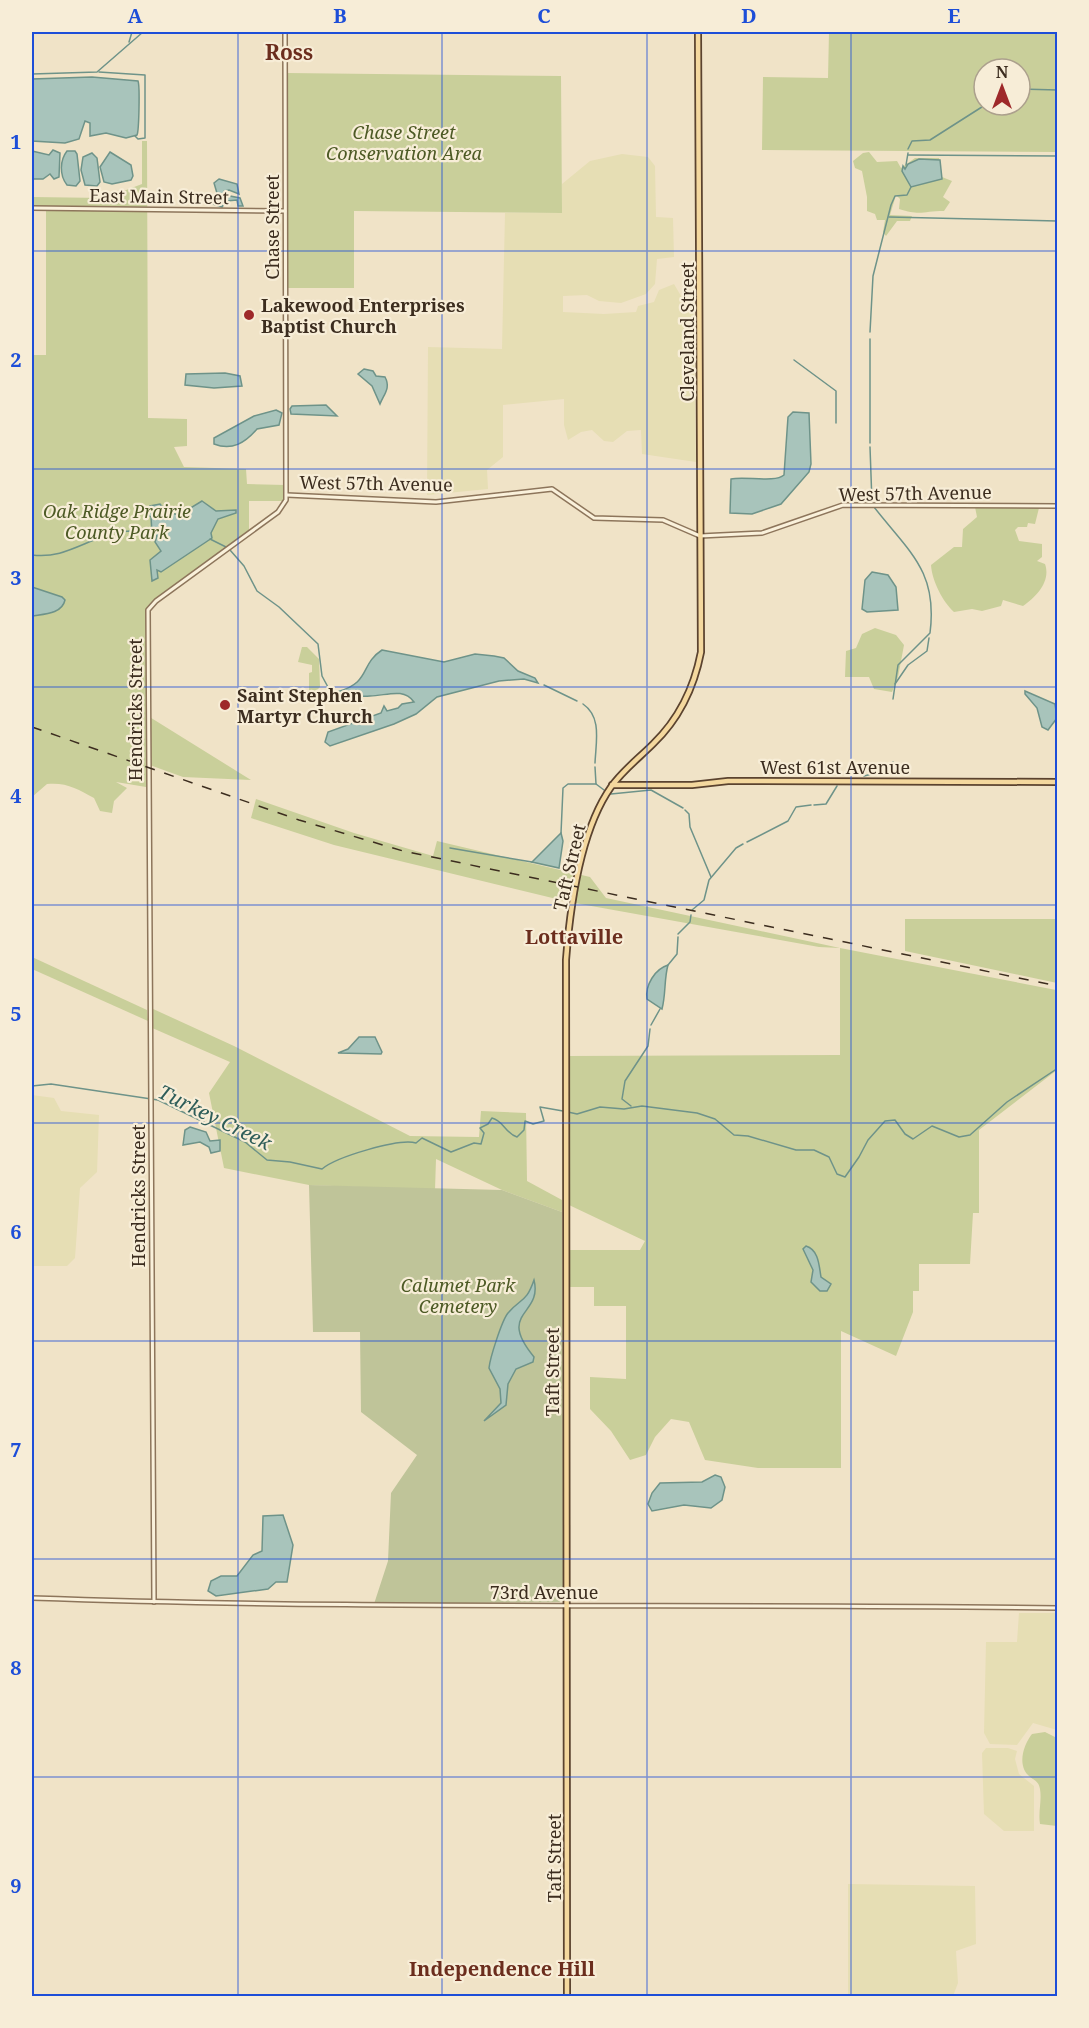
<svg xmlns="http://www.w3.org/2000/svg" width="1089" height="2028" viewBox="0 0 1089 2028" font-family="'Noto Serif',serif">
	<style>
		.farmland { fill: #e6deb4 }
		.green { fill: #c9cf9a; fill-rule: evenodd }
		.cemetery { fill: #bfc499 }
		.water { fill: #a8c4bb; stroke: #6e9389; stroke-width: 1.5 }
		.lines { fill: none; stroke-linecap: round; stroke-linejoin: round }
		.stream { stroke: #6e9389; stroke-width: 1.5 }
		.minor-casing { stroke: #8d755b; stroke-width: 6 }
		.major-casing { stroke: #5b432f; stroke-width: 8 }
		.minor { stroke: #faf1db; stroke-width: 3 }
		.major { stroke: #f4d89e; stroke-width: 4.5 }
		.rail { stroke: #3c2d1f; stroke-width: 1.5; stroke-dasharray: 10 10; stroke-linecap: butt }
		.grid { fill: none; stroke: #1d4ed8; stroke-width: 1.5; stroke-opacity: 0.55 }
		.poi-dot { fill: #9e292a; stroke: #f7edd7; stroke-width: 2 }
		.labels { text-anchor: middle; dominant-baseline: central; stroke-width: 4.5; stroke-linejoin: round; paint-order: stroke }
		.park-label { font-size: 18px; font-style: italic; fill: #4d5a25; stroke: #f7edd7 }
		.street-label { font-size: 18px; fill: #3c2d1f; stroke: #f7edd7 }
		.poi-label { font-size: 18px; font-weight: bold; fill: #3c2d1f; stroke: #f7edd7; text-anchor: start }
		.neighbourhood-label { font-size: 20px; font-weight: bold; fill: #6b2d1d; stroke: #f7edd7 }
		.water-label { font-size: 20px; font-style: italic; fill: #2e5d59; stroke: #f7edd7 }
		.quarter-label { font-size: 21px; font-weight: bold; fill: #6b2d1d; stroke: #f7edd7 }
		.neatline { fill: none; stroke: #1d4ed8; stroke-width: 2 }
		.grid-label { font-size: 20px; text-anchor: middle; font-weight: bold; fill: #1d4ed8 }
	</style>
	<rect width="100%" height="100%" fill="#f0e3c7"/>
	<g class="farmland">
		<path d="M622 154 648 157 655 166 656 217 673 218 674 257 657 259 655 284 646 294 621 303 599 301 587 295 563 296V312L604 314 636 312 638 306 654 302 659 290 674 284 681 296 693 300 696 462 642 454 641 430 627 431 613 442 604 441 592 430 581 432 568 440 564 425V399L503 405V457L487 470 488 489 427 495 428 347 502 349 505 213H561L562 184 590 161Z"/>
		<path d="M32 1095 54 1098 61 1111 99 1115 97 1172 80 1188 75 1258 67 1266H32Z"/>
		<path d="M1019 1613H1057V1730L1033 1723 1017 1745 990 1744 984 1733 986 1642H1017Z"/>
		<path d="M986 1748H1008L1017 1751 1015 1759 1019 1774 1034 1786V1831H1004L984 1814 982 1753Z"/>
		<path d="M848 1884 975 1886 976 1944 956 1951 958 1983 953 1996H848Z"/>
	</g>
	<g class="green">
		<path d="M829 32H1057V152L762 150 763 77 828 78ZM984 69H1020V105H984Z"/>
		<path d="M287 73 561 76 562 213 354 211V288H288Z"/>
		<path d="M142 141H147L148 418 187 419V446L174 447 184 467 246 469 247 484 285 485 284 501H249V530L147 607 148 716 251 780 183 777 147 764 146 787 116 782 127 788 114 801 112 813 100 811 94 798C78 789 66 782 47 784L32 797V355H46V206H32V180V197L105 198 142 184Z"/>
		<path d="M869 152 877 162 897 161 901 168 915 158H939L942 177 952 181 943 197 950 202 944 211C923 211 921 216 899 209L900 199 896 195 890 215 912 216 910 221H897L886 236 883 232 885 220H877L875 214 867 211V197L862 171 855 168 853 161 863 153Z"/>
		<path d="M975 507 1039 508 1035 524 1028 523 1027 527H1018L1015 530 1019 541 1042 544V557L1037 561 1045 564C1051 581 1037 596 1023 606L1003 600 1001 606 982 611 972 609 954 612C943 602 932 581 931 565L954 547H962L963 529 977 517Z"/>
		<path d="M875 628 896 635 904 645 898 677 892 692 874 689 869 677H845L846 651 856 648 862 634Z"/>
		<path d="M302 647H307L319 659 320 687 314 693H309V673L312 672V665L298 662Z"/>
		<path d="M256 799 354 833 433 856 437 841 590 877 606 898 840 948 1056 990 1057 985V1070L979 1130V1213H973L970 1264H919V1291H913V1312L896 1356 841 1331V1468H758L705 1460 689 1422 671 1419 655 1437 646 1455 630 1460 611 1431 590 1409V1377L626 1379V1306H594V1287H567V1250H640L645 1241 569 1205 568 1056 840 1055V948L819 947 569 902 334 845 251 818Z"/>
		<path d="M905 919H1057V983L905 951Z"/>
		<path d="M32 957 147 1010 148 1021 32 969Z"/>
		<path d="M151 1008 234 1046 410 1136 479 1137 481 1111 526 1113 527 1181 562 1200V1212L502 1190 436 1159 435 1190 309 1185 224 1168 209 1093 230 1062 150 1027Z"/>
		<path d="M1045 1732 1057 1738V1826L1040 1824C1038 1812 1042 1801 1040 1789 1039 1781 1033 1780 1028 1775 1017 1764 1024 1744 1032 1734Z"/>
	</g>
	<path class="cemetery" d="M309 1185 502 1190 562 1212 563 1599 559 1602 374 1604 388 1561 391 1493 417 1455 361 1412 360 1332H313Z"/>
	<g class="water">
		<path d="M92 77 138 81C140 86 139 131 137 135L126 138 106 133 90 136V123L85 121 79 139 65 143 32 141V79Z"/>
		<path d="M53 150 60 153 59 177 54 179 50 174 43 179H32V151L49 155Z"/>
		<path d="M67 151H75L77 154 80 181 76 186 67 185C59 175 60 160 67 151Z"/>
		<path d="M110 152 131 165 133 176 131 180 112 184 104 182 100 167Z"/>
		<path d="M92 153 97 158 100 182 97 186 85 185 81 170 83 157Z"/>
		<path d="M919 159 940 160 942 179 911 187 902 171 903 166 905 169 908 164Z"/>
		<path d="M219 179 237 184 239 194 229 190 224 191 225 195 240 198 243 206H238L237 200 226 201 222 207 213 204 219 200 214 183Z"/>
		<path d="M364 369 373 371 376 376 385 377C391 388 384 394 380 404L372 386 358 374Z"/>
		<path d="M225 373 240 376 242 386 214 388 185 385 186 374Z"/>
		<path d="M326 405 337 416 291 414 290 409 292 406Z"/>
		<path d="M276 410 282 413 279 425 257 429C245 443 232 451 214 444V438L254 416Z"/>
		<path d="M793 412 809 413 811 464 809 472 781 504 752 514 730 513 731 479C745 476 775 483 784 475L788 417Z"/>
		<path d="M202 501 216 511 236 510V513L218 519 211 533 212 538 161 572 157 570 158 578 152 581 150 560 161 551 155 542 157 536 152 533 151 517 148 515 150 506 160 504 167 512 179 515Z"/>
		<path d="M872 572 888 575 896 587 898 610 867 612 862 609 865 580Z"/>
		<path d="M32 587 62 597 65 600C62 614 44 614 32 616Z"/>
		<path d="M382 650 444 662 475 654 494 656 504 658 518 671 535 678 538 683 524 679 499 681 437 697 416 714 394 724 330 746 325 742 328 732 381 713 384 706 387 711 398 708 402 704 414 702C403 687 386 696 370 696 360 697 348 695 337 696V692C372 682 359 665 382 650Z"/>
		<path d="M1025 691 1055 704 1057 718 1048 730 1042 727 1037 708 1025 694Z"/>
		<path d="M561 833 563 841 559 868 532 862Z"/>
		<path d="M668 965C664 979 666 994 662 1009L647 999C645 985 655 969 668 965Z"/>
		<path d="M359 1037H375L382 1052 381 1054 338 1053 348 1049Z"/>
		<path d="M190 1127 206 1132 210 1141 220 1140V1151L211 1153 209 1147 200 1142 183 1145 185 1130Z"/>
		<path d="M806 1246C819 1250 819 1266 821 1277L831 1284 827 1291H820L811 1282 813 1270 803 1249Z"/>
		<path d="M534 1280C543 1316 496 1311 534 1357L533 1362 516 1369 508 1384 506 1405 484 1421 501 1403 500 1389 489 1368C490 1358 502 1320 508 1313 522 1297 526 1303 534 1280Z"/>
		<path d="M715 1475 721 1477 725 1487 722 1500 711 1508 684 1505 652 1511 648 1504 652 1493 660 1483 702 1482Z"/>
		<path d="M283 1515 293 1545 287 1582H276L268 1589 216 1596 208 1591 211 1581 221 1576H237L253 1555 262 1551 263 1516Z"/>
	</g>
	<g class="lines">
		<g class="stream">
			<path d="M129 42 132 32"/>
			<path d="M99 72 145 75V138L138 139 135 136"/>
			<path d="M32 74 97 72 143 32"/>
			<path d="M1020 89 1058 90"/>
			<path d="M908 149 912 141 930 140 985 105"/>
			<path d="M908 155 1058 156"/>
			<path d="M906 165 908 153"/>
			<path d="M889 217 1057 221"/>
			<path d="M870 332 873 276 891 205 895 196 907 195 911 187"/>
			<path d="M794 360 836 391V423"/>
			<path d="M870 443V339"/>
			<path d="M870 447 872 503"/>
			<path d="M874 507C909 552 938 571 930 633L898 665 893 699"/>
			<path d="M90 532 94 531 95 534 130 531 141 534 152 528"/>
			<path d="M210 539 226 547"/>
			<path d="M230 550 244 566 257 591 279 607 318 644 322 676 329 689 337 694"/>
			<path d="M32 555C56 558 72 549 94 540L95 535"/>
			<path d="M895 684 908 665 927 651 929 638"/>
			<path d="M544 685 577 701"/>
			<path d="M583 704C602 717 596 741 595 763"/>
			<path d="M595 767 596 784 604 790"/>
			<path d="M864 776 884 771 893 762"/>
			<path d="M611 794 651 790 683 808"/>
			<path d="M814 805 826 804 837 786"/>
			<path d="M685 810 689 814 690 827 711 877"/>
			<path d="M561 833 563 788 568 784H596"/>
			<path d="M747 842 788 821 796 807 811 805"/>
			<path d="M450 848 532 862"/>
			<path d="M692 910 704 900 709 880 736 848 743 844"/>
			<path d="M678 934 690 922 691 915"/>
			<path d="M668 965 677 954 678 937"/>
			<path d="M651 1025 660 1009"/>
			<path d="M32 1086 51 1084 158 1100 245 1142 267 1160 290 1162 322 1169C336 1157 399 1138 416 1143L422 1138 451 1152 474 1143 481 1144 484 1133 480 1128 488 1124 492 1118C504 1121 505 1133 517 1137L524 1130 525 1121 533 1124 544 1121 540 1107 563 1111"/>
			<path d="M631 1106 622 1099 625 1081 648 1046 650 1029"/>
			<path d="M568 1112 577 1114 600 1107 624 1109 642 1106 697 1113 715 1119 734 1135 748 1136 796 1150H814L829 1157 837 1174 845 1177 859 1157 868 1140 885 1121 895 1120 905 1134 913 1139 932 1126 959 1137 970 1135 1007 1102 1058 1068"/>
		</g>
		<g class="minor-casing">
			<g id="minor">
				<path d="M32 208 285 211"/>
				<path d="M287 495 436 502 552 489 594 518 663 520 700 536 762 533 843 505 1058 506"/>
				<path d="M32 1598C373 1610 715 1603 1058 1608"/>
				<path d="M154 1602 148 610 156 601 278 512 286 500 285 32"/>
			</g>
		</g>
		<g class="major-casing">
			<g id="major">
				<path d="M612 785H692L728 781 1058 782"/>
				<path d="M567 1996 566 960C570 907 580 831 611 787 622 771 639 758 653 744 679 719 694 688 701 652L698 32"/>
			</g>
		</g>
		<use href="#minor" class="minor"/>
		<use href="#major" class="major"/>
		<path class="rail" d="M32 727 299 820 403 851 1058 986"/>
	</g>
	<path class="grid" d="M238 32V1996M442 32V1996M647 32V1996M851 32V1996M32 251H1058M32 469H1058M32 687H1058M32 905H1058M32 1123H1058M32 1341H1058M32 1559H1058M32 1777H1058"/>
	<g class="poi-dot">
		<circle cx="249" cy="315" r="6"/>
		<circle cx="225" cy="705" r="6"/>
	</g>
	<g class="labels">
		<g class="park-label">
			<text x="404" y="132">Chase Street<tspan x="404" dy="21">Conservation Area</tspan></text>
			<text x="117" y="511">Oak Ridge Prairie<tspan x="117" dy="21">County Park</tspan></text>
			<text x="458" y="1285">Calumet Park<tspan x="458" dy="21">Cemetery</tspan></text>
		</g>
		<g class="street-label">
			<text transform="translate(159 196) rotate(1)">East Main Street</text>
			<text transform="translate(272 227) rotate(-90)">Chase Street</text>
			<text transform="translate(687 332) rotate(-90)">Cleveland Street</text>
			<text transform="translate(376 483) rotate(1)">West 57th Avenue</text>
			<text transform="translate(915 493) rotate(-1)">West 57th Avenue</text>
			<text transform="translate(135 710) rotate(-90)">Hendricks Street</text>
			<text x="835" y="767">West 61st Avenue</text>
			<text transform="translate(569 867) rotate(-77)">Taft Street</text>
			<text transform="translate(138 1196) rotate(-90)">Hendricks Street</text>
			<text transform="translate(552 1372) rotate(-90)">Taft Street</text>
			<text x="544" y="1592">73rd Avenue</text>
			<text transform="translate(554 1858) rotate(-90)">Taft Street</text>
		</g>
		<g class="poi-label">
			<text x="261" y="305">Lakewood Enterprises<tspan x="261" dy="21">Baptist Church</tspan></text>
			<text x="237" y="695">Saint Stephen<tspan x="237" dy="21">Martyr Church</tspan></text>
		</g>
		<g class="neighbourhood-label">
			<text x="574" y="936">Lottaville</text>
			<text x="502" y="1968">Independence Hill</text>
		</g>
		<g class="water-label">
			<text transform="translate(215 1117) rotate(26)">Turkey Creek</text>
		</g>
		<g class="quarter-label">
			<text x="289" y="52">Ross</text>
		</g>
	</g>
	<rect width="1089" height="2028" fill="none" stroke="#f7edd7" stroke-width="66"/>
	<g transform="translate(1002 87)"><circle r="28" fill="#f7edd7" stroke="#aca08d" stroke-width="1.5"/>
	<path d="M0-4.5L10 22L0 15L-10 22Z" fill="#9e292a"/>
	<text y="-9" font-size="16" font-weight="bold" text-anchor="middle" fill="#3c2d1f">N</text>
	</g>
	<rect x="33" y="33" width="1023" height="1962" class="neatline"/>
	<g class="grid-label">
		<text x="135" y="23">A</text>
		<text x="340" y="23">B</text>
		<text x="544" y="23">C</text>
		<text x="749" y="23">D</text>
		<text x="954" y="23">E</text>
		<text x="16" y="149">1</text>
		<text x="16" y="367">2</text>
		<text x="16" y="585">3</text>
		<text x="16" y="803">4</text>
		<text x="16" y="1021">5</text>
		<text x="16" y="1239">6</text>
		<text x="16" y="1457">7</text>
		<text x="16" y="1675">8</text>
		<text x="16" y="1893">9</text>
	</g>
</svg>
